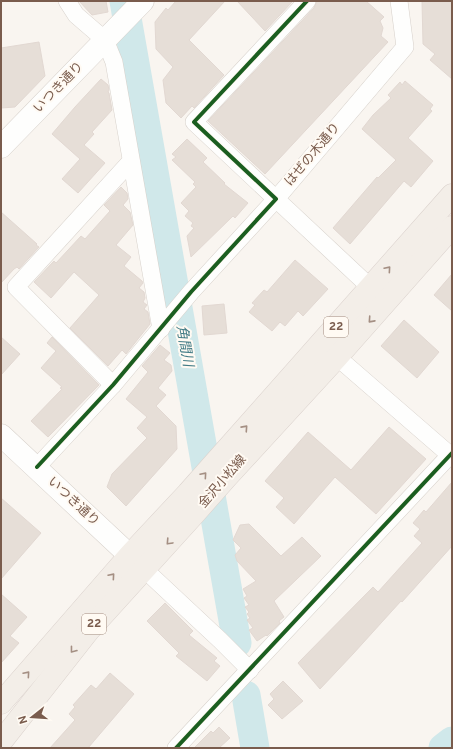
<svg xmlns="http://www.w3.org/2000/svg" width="453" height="749" viewBox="0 0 453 749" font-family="Overpass,'Noto Sans JP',sans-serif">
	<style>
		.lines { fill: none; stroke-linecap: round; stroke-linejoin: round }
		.river { stroke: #d0e8ea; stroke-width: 29 }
		.building { fill: #e6ded7; stroke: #e2d8d2 }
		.minor-casing { stroke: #d7d1cb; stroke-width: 18 }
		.tertiary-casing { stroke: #d7d1cb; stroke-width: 23 }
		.primary-casing { stroke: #dad1cc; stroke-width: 23 }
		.minor { stroke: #fefefd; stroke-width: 17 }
		.tertiary { stroke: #fefefd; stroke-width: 22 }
		.primary { stroke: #f3eee8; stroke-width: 22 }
		.cycleway-casing { stroke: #fffaf3; stroke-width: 6 }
		.cycleway { stroke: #1b5e20; stroke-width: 4 }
		.oneway { stroke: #a48f83 }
		.labels { text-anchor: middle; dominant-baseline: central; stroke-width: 4; stroke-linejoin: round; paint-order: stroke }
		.shield { fill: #fffaf3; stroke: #a28b7f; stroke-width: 1 }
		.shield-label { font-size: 12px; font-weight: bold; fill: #7a5c4d }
		.street-label { font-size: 13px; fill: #7a5c4d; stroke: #fffaf3 }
		.water-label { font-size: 14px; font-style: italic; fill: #437c86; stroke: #fffaf3 }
	</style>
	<rect width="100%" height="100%" fill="#f9f5f0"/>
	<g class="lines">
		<g class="river">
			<path d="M124 1 237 643"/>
			<path d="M246 695 255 748"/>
			<path d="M443 748 452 741"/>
		</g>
	</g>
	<g class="building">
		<path d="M79 1H106L108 12 92 15Z"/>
		<path d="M176 1H225L189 40 224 75 194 108 192 106 181 118 166 103 163 80 173 67 156 49 155 22 166 8 168 10Z"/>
		<path d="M237 1H293L265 31Z"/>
		<path d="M317 1H366L384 17 380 21 383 28 381 36 388 42 265 174 208 121 314 8Z"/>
		<path d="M422 1H452V79L430 60 435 54 423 44Z"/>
		<path d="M39 42 45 76 15 107 1 108V48Z"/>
		<path d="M101 79 108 85 109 90 108 92 109 93 112 110 92 132 94 134 84 145 105 163 78 193 62 179 80 159 52 134 75 107Z"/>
		<path d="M405 81 433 105 430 109 432 111 408 138 433 161 411 187 404 181 350 244 333 228 377 177 378 178 396 160 362 129 373 115 391 98 388 95 400 82 402 85Z"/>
		<path d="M187 139 207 158 203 162 225 183 224 184 248 203 235 218 233 216 191 257 187 236 194 228 191 226 193 223 185 216 189 211 181 203 196 187 193 184 195 182 172 160 176 157 172 154Z"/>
		<path d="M121 187 127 193 128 199 123 205 130 212 133 225 116 245 131 257 124 266 142 281 143 283 139 288 144 292 145 298 143 302 147 305 144 309 148 312 150 324 126 354 122 350 108 366 70 328 99 295 74 272 51 298 34 282 54 261 56 263 81 236 85 239 110 211 104 205Z"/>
		<path d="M1 212 37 244 36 245 39 247 19 269 17 267 14 269 1 283Z"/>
		<path d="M295 260 328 289 303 316 298 311 285 326 280 322 272 331 249 312 255 305 252 303 264 290 267 292Z"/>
		<path d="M452 274V311L434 295Z"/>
		<path d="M224 304 227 333 204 335 202 306Z"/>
		<path d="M404 320 439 352 417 378 381 346Z"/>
		<path d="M1 337 20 354 1 375Z"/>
		<path d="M52 337 99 385 48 437 31 421 62 389 60 388 62 387 41 368 56 351 47 343Z"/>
		<path d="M160 345 170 353 164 360 171 365 172 371 158 388 166 395 156 406 176 426 177 449 126 506 107 487 112 474 147 438 137 428 147 417 126 399 148 372 142 366Z"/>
		<path d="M389 427 426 459 376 514 335 477 294 524 276 507 284 498 265 481 308 432 351 470Z"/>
		<path d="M452 482V546L402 602 401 601 353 654 320 689 298 663 373 587 378 592 422 543 414 536 420 529 413 523 424 510 426 512Z"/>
		<path d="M1 498 41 533 1 579Z"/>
		<path d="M249 524 281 556 302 537 321 556 274 601 284 617 279 621 280 623 267 636 266 635 257 641 249 630 253 628 247 620 250 618 247 614 249 612 245 607 249 605 244 598 247 596 243 589 256 581 237 561 235 555 241 548 233 540 240 525Z"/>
		<path d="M1 594 27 617 10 636 19 643 1 663Z"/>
		<path d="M165 603 193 631 189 635 217 658 214 661 220 666 207 681 176 656 179 653 147 621Z"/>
		<path d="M110 673 134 694 88 748H50L75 720 69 714 75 707 73 705 91 685 96 689Z"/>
		<path d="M283 681 303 701 282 719 268 705 274 699 270 694Z"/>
		<path d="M219 727 230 738 219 748H194L211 731 213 733Z"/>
	</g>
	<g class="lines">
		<g class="minor-casing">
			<g id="minor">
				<path d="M67 1 76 15 105 40 114 62 161 329"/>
				<path d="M371 288 276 199 405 47 399 1"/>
				<path d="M337 357 450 455"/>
				<path d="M113 385 16 287 131 161"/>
				<path d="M37 467 113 385 191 292 276 199 194 122 307 1"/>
				<path d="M144 569 220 640 250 670"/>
				<path d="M176 748 452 453"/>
			</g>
		</g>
		<g class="tertiary-casing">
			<g id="tertiary">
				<path d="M1 147 143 1"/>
				<path d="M1 435 143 568"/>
			</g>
		</g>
		<g class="primary-casing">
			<g id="primary">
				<path d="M1 703 130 555 188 493 452 195"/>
				<path d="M1 742 89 630 195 513 226 478 337 357 452 227"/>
			</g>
		</g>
		<use href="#minor" class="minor"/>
		<use href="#tertiary" class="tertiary"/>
		<use href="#primary" class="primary"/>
		<g class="cycleway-casing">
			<g id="cycleway">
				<path d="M37 467 113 385 191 292 276 199 194 122 307 1"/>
				<path d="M176 748 452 453"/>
			</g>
		</g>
		<use href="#cycleway" class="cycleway"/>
	</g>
	<defs><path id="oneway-chevron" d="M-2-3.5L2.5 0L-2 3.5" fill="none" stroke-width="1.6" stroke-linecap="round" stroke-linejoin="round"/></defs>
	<g class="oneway">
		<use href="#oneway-chevron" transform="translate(388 269) rotate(-49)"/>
		<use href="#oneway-chevron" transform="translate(371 320) rotate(132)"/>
		<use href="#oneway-chevron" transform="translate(245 428) rotate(-48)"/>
		<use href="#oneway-chevron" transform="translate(204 475) rotate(-49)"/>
		<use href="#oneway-chevron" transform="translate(169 542) rotate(133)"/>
		<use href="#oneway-chevron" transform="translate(112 576) rotate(-49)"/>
		<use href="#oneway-chevron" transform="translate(73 650) rotate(128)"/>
		<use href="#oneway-chevron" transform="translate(27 674) rotate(-49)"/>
	</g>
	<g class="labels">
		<g class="shield">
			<rect x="324" y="317" width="24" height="20" rx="3"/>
			<rect x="82" y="614" width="24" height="20" rx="3"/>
		</g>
		<g class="shield-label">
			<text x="336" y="327">22</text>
			<text x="94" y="624">22</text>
		</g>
		<g class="street-label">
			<text transform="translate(59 88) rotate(-46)">いつき通り</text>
			<text transform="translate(313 155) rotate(-50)">はぜの木通り</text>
			<text transform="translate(223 482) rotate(-49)">金沢小松線</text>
			<text transform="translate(73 502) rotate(43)">いつき通り</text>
		</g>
		<g class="water-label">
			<text transform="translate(184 346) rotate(80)">角間川</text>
		</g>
	</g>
	<rect width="453" height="749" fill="none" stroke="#7a5c4d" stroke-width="4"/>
	<g transform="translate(32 717) rotate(253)" stroke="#fffaf3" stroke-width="3" paint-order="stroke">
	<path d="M0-3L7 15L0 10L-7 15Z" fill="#7a5c4d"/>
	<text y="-6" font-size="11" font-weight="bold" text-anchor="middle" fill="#7a5c4d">N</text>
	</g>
</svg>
